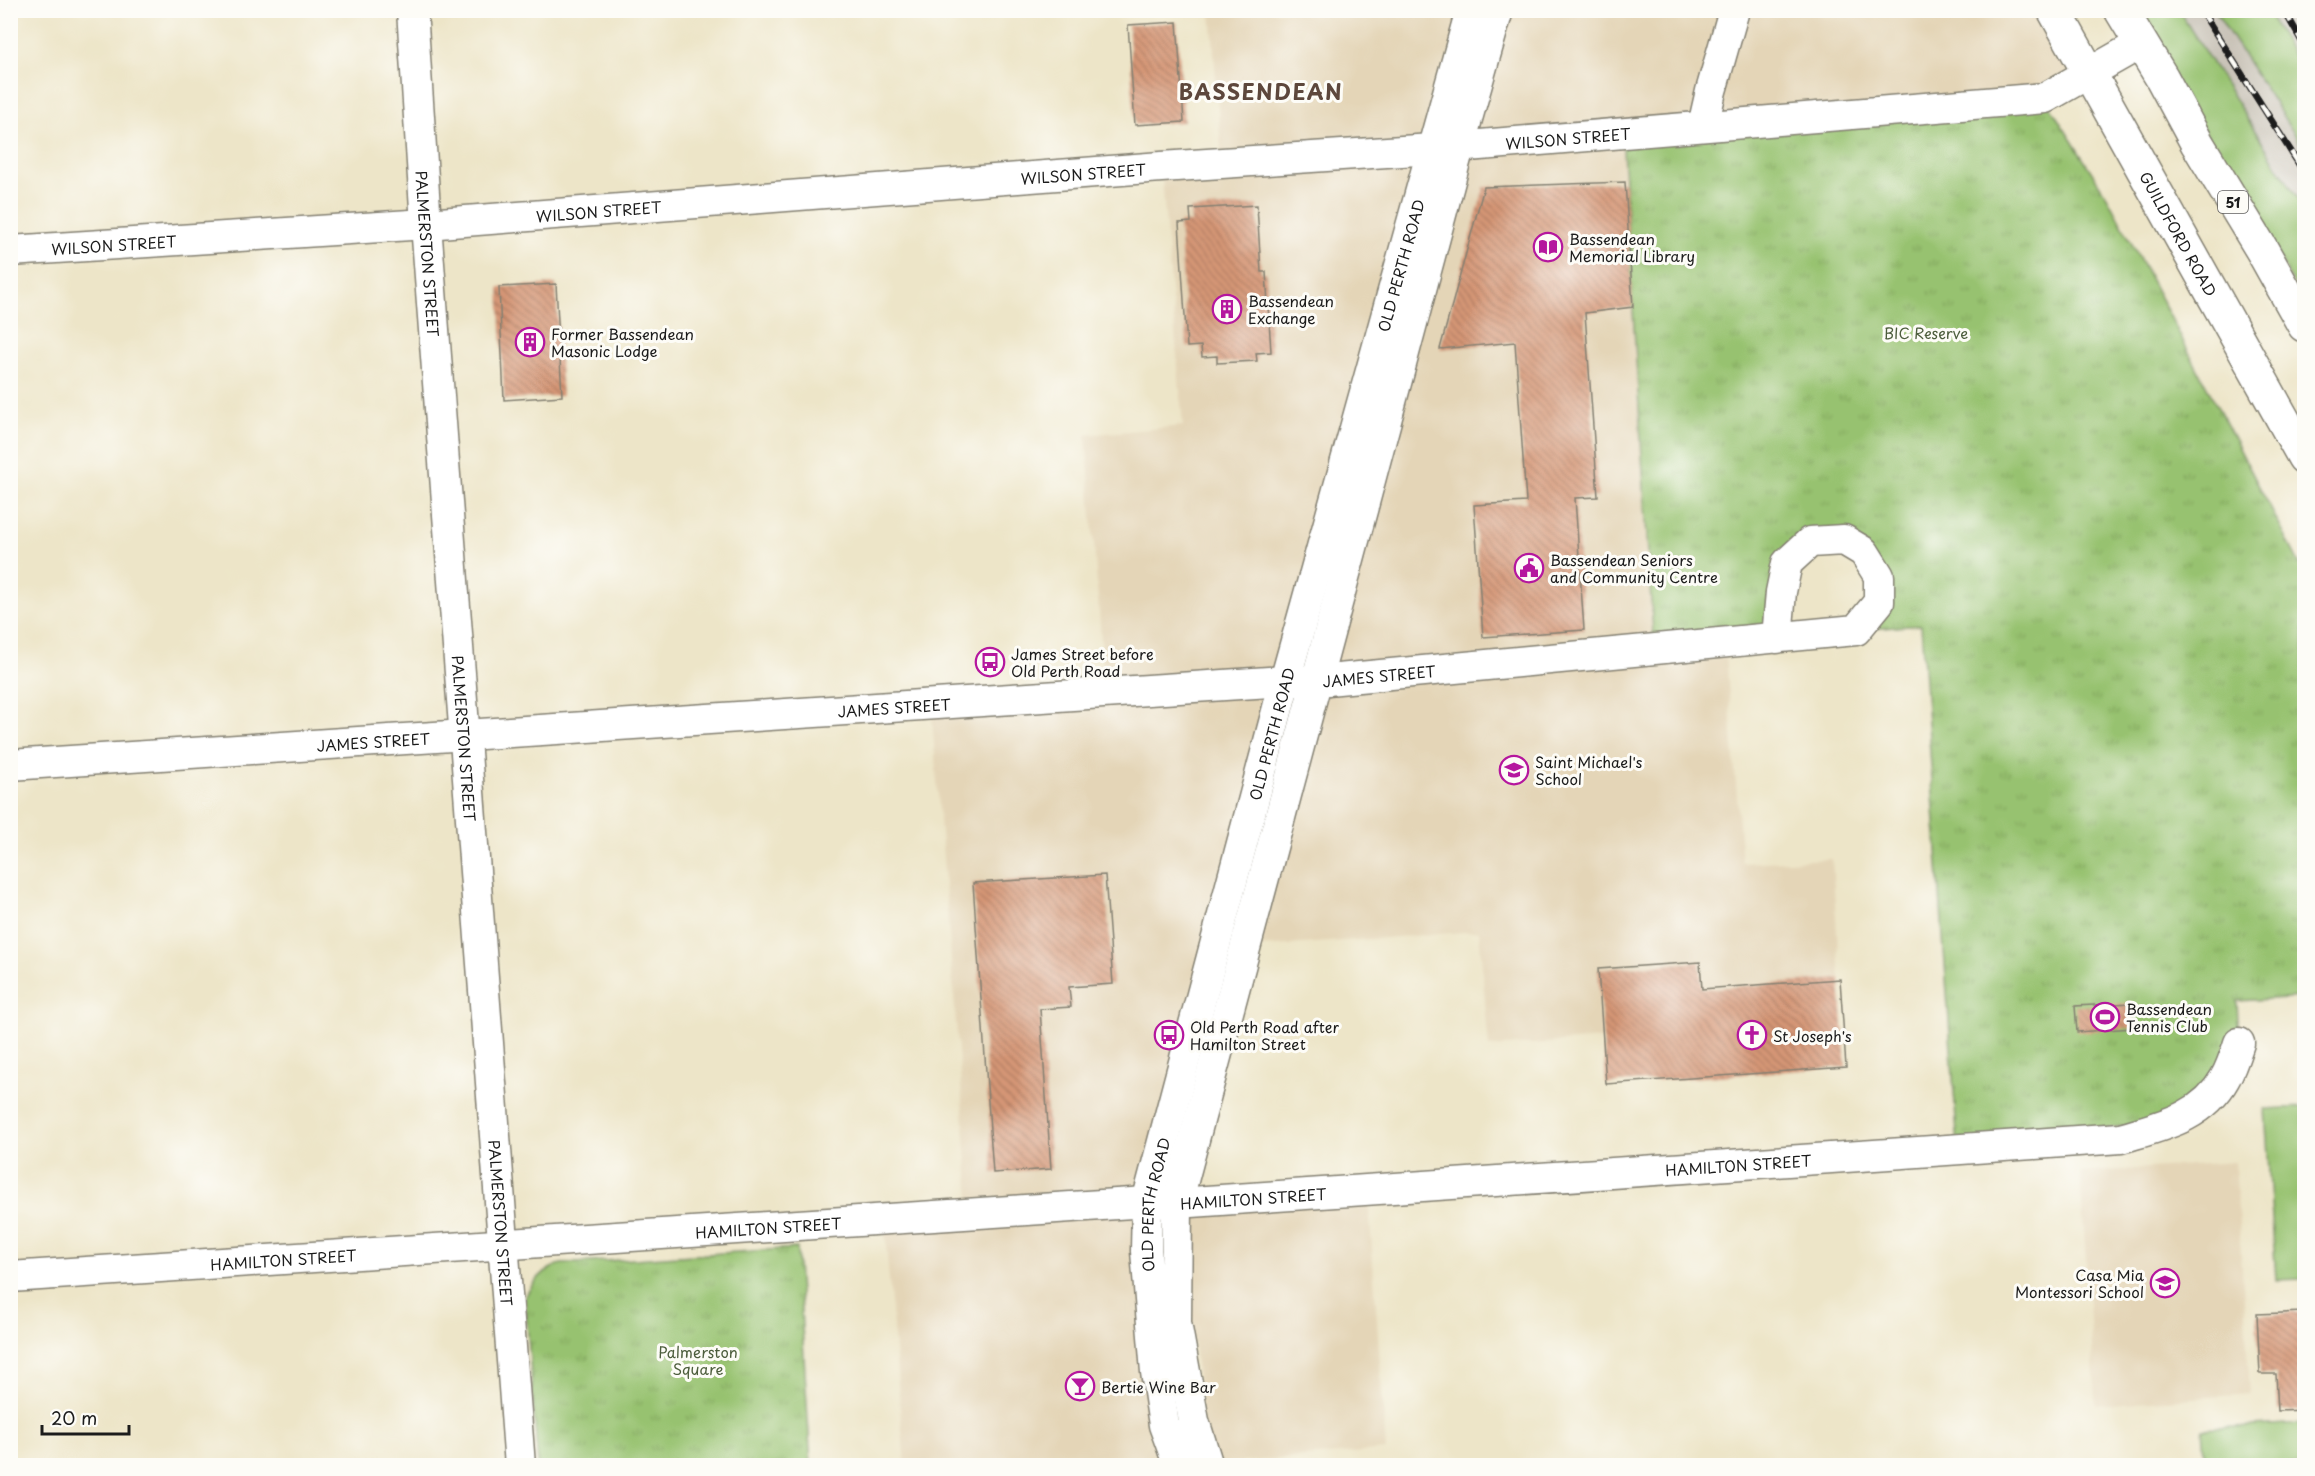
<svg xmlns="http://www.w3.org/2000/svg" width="2315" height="1476" viewBox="0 0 2315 1476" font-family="'Playpen Sans',sans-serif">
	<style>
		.built { fill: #e4d5b7 }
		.industrial { fill: #c9c3b8 }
		.grass { fill: #97c26f; stroke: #5a6f46; stroke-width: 1.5 }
		.park { fill: url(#park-tufts); stroke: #5a6f46; stroke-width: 1.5 }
		.building { fill: url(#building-back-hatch) }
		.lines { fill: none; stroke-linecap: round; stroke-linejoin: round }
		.minor-casing { stroke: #848072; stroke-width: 33 }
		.highway-casing { stroke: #848072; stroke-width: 36 }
		.minor { stroke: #fff; stroke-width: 30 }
		.highway { stroke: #fff; stroke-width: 33 }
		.rail-casing { stroke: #1c1c1c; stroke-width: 7 }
		.rail { stroke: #fdfcf7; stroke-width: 4.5; stroke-dasharray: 14; stroke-linecap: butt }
		.labels { text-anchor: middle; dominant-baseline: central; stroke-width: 6; stroke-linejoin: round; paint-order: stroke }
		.shield { fill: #fdfcf7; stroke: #605f5e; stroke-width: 1.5 }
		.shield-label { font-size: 14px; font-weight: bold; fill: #1c1c1c }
		.street-label { font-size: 15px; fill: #1c1c1c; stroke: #fdfcf7 }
		.poi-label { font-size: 15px; fill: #1c1c1c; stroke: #fdfcf7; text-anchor: start }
		.park-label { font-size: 15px; fill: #4d5e3d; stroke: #fdfcf7 }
		.district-label { font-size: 21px; font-weight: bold; letter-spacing: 1.5px; fill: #5d473c; stroke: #fdfcf7 }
	</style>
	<defs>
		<pattern id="park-tufts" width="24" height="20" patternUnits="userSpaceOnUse" patternTransform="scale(1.5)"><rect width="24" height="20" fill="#97c26f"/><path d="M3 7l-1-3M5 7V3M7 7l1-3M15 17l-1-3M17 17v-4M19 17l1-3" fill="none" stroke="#82a660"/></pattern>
		<pattern id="building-back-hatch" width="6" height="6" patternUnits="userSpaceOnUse" patternTransform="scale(1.5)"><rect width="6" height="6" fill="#d59676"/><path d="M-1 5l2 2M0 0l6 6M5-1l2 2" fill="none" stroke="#ac7a60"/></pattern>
	</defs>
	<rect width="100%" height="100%" fill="#fdfcf7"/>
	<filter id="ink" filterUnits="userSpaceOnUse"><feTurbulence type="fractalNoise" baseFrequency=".0167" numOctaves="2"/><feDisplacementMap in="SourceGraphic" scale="12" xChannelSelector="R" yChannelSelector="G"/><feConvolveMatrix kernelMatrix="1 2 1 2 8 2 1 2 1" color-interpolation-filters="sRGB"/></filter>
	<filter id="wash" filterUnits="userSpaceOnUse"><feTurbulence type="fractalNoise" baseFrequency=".008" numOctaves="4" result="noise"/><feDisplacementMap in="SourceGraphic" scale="24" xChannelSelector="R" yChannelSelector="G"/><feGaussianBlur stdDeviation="1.35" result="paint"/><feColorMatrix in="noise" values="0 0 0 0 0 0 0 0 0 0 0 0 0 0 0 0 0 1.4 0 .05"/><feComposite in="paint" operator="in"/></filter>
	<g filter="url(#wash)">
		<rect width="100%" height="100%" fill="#ede5c8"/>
		<g class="built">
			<path d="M1211 11H1471L1147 1202 1179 1465H905L884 1220 971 1213 931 705 1105 693 1086 435 1183 426 1161 167 1222 163Z"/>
			<path d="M1498 11H2054L2090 73 2045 98 1725 642 1742 863 1832 859 1840 979 1702 989 1598 969 1603 1039 1489 1047 1479 931 1245 948Z"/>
			<path d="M2235 1162 2250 1394 2096 1405 2080 1173Z"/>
			<path d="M1368 1191 1386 1450 1208 1465 1177 1203Z"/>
		</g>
		<g class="industrial">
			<path d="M2179 11H2215L2304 149V208Z"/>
			<path d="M2267 11H2299L2304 20V74Z"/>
		</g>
		<g class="grass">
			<path d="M2134 11H2179L2304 208V302Z"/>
			<path d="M2215 11H2267L2304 74V149Z"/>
			<path d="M2304 1107V1279L2276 1280 2265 1109Z"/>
			<path d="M2304 1423V1465H2205L2202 1429Z"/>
		</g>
		<g class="park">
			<path d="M2045 98 2108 198 2304 572V997L2237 1001 2239 1043 2184 1118 1958 1148 1921 625 1856 630 1879 601 1864 552 1811 542 1777 638 1654 650 1622 133Z"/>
			<path d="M797 1248 811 1465H538L525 1297C534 1281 544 1269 561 1264Z"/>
		</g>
		<g id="blocks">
			<g class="building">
				<path d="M1177 22 1184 122 1135 125 1128 25Z"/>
				<path d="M1625 182 1633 307 1585 313 1598 497 1575 498 1584 630 1483 637 1474 505 1526 502 1515 342 1440 349 1484 187Z"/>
				<path d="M1257 205 1261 272H1266L1271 352 1256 353 1257 361 1217 363V356L1202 357 1201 346 1187 347 1179 223 1191 222 1190 209Z"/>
				<path d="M556 284 562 396 504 400 499 287Z"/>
				<path d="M1105 875 1113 984 1069 987 1071 1007 1040 1009 1051 1169 993 1173 973 883Z"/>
				<path d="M1700 962 1702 989 1840 979 1846 1067 1606 1084 1598 969Z"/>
				<path d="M2132 1003 2133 1028 2077 1032 2075 1006Z"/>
				<path d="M2304 1312V1410L2278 1411 2276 1374H2260L2257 1314Z"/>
			</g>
		</g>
	</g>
	<g filter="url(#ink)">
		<use href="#blocks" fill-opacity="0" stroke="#848072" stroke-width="1.5"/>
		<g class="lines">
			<g class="minor-casing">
				<g id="minor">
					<path id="s1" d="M412 10 426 224 520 1466"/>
					<path d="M1703 126 1711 91 1734 10"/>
					<path id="s2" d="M10 251 426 224 1161 167 1432 149 2045 98 2140 44"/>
					<path id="s3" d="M10 765 1285 681H1317L1856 630 1879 602V576L1864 552 1844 540 1810 542 1787 563 1781 592 1777 638"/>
					<path id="s4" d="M10 1277 1147 1202 1177 1203 2121 1138C2161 1126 2203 1118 2225 1078 2231 1068 2235 1055 2239 1043"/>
					<path id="s5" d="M1179 1466 1164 1425 1156 1372 1146 1251 1147 1202 1285 681 1471 10"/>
					<path d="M1208 1466 1194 1421 1176 1323 1177 1203 1459 147 1498 10"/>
				</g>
			</g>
			<g class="highway-casing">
				<g id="highway">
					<path id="s6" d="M2054 10 2304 457"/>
					<path d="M2121 10 2162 78 2197 143 2262 250 2304 325"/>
				</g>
			</g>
			<use href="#minor" class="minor"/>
			<use href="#highway" class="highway"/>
			<g class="rail-casing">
				<g id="rail">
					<path d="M2201 10 2304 172"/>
					<path d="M2284 10 2304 45"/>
				</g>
			</g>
			<use href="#rail" class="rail"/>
		</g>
	</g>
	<defs>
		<g id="library-ring" transform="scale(1.5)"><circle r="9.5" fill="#fdfcf7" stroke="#b5179e" stroke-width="1.5"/><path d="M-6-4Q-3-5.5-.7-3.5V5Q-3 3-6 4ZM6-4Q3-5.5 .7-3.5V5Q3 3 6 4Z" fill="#b5179e"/></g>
		<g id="building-ring" transform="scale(1.5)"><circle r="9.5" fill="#fdfcf7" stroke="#b5179e" stroke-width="1.5"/><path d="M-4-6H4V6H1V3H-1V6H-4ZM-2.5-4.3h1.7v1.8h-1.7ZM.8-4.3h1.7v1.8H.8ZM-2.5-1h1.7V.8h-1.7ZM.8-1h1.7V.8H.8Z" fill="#b5179e"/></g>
		<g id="civic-ring" transform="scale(1.5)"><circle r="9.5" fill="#fdfcf7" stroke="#b5179e" stroke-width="1.5"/><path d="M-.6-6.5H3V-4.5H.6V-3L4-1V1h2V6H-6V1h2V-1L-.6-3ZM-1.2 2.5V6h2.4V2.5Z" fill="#b5179e"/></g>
		<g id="bus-ring" transform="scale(1.5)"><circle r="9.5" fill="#fdfcf7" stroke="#b5179e" stroke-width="1.5"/><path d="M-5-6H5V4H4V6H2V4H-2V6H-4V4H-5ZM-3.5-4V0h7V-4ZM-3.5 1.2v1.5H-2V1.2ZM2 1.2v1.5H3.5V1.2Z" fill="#b5179e"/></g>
		<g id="school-ring" transform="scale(1.5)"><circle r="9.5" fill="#fdfcf7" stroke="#b5179e" stroke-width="1.5"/><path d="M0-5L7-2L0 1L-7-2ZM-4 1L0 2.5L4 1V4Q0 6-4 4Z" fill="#b5179e"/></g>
		<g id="stadium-ring" transform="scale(1.5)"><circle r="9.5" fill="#fdfcf7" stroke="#b5179e" stroke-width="1.5"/><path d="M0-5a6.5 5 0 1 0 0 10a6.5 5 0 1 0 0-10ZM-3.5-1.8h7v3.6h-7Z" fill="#b5179e"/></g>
		<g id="church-ring" transform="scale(1.5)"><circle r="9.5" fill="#fdfcf7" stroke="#b5179e" stroke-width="1.5"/><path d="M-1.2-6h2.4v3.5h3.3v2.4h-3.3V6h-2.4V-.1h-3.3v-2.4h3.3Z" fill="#b5179e"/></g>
		<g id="bar-ring" transform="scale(1.5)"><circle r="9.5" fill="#fdfcf7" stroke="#b5179e" stroke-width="1.5"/><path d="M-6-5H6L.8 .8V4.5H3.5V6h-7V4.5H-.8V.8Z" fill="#b5179e"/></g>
	</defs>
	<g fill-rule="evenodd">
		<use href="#library-ring" x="1548" y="247"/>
		<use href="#building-ring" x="1227" y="309"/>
		<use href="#building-ring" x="530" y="342"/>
		<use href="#civic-ring" x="1529" y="568"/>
		<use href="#bus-ring" x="990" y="662"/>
		<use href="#school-ring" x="1514" y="770"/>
		<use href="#stadium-ring" x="2105" y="1017"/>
		<use href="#bus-ring" x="1169" y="1035"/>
		<use href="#church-ring" x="1752" y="1035"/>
		<use href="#school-ring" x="2165" y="1283"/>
		<use href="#bar-ring" x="1080" y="1386"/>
	</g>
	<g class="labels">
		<rect class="shield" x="2218" y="191" width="30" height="22" rx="4.5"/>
		<g class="shield-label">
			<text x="2233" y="202">51</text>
		</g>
		<g class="street-label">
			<text stroke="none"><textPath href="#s2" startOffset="1562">WILSON STREET</textPath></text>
			<text stroke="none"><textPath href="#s2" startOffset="1076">WILSON STREET</textPath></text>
			<text stroke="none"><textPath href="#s2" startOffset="590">WILSON STREET</textPath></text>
			<text stroke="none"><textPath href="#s6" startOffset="256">GUILDFORD ROAD</textPath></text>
			<text stroke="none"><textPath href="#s2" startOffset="104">WILSON STREET</textPath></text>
			<text stroke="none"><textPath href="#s1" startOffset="244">PALMERSTON STREET</textPath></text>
			<text stroke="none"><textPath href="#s5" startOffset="1238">OLD PERTH ROAD</textPath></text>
			<text stroke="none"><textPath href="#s3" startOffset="1372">JAMES STREET</textPath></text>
			<text stroke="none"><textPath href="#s3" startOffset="886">JAMES STREET</textPath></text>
			<text stroke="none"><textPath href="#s5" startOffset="752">OLD PERTH ROAD</textPath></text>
			<text stroke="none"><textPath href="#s1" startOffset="730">PALMERSTON STREET</textPath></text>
			<text stroke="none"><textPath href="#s3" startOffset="364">JAMES STREET</textPath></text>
			<text stroke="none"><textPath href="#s4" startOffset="1732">HAMILTON STREET</textPath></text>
			<text stroke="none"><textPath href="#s4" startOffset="1246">HAMILTON STREET</textPath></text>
			<text stroke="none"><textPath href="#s5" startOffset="266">OLD PERTH ROAD</textPath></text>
			<text stroke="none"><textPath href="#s1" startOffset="1216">PALMERSTON STREET</textPath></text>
			<text stroke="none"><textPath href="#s4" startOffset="760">HAMILTON STREET</textPath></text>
			<text stroke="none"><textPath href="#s4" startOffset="274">HAMILTON STREET</textPath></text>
		</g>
		<g class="poi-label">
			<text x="1569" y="238">Bassendean<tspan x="1569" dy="17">Memorial Library</tspan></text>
			<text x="1248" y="300">Bassendean<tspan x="1248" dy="17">Exchange</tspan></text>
			<text x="551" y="333">Former Bassendean<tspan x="551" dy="17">Masonic Lodge</tspan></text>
			<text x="1550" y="559">Bassendean Seniors<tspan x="1550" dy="17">and Community Centre</tspan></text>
			<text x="1011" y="653">James Street before<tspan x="1011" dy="17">Old Perth Road</tspan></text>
			<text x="1535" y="761">Saint Michael's<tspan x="1535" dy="17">School</tspan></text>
			<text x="2126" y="1008">Bassendean<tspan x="2126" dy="17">Tennis Club</tspan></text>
			<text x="1190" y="1026">Old Perth Road after<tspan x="1190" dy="17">Hamilton Street</tspan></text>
			<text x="1773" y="1035">St Joseph's</text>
			<text x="2144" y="1274" text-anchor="end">Casa Mia<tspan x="2144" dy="17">Montessori School</tspan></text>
			<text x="1101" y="1386">Bertie Wine Bar</text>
		</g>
		<g class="park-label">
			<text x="1926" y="332">BIC Reserve</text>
			<text x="698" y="1351">Palmerston<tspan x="698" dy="17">Square</tspan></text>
		</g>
		<g class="district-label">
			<text x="1261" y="91">BASSENDEAN</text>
		</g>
	</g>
	<rect width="2315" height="1476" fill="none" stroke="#fdfcf7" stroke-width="36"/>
	<path d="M42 1425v9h87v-9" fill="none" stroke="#1c1c1c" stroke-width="3"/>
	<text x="51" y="1425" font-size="18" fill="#1c1c1c" stroke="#fdfcf7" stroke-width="4.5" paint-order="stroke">20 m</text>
</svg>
